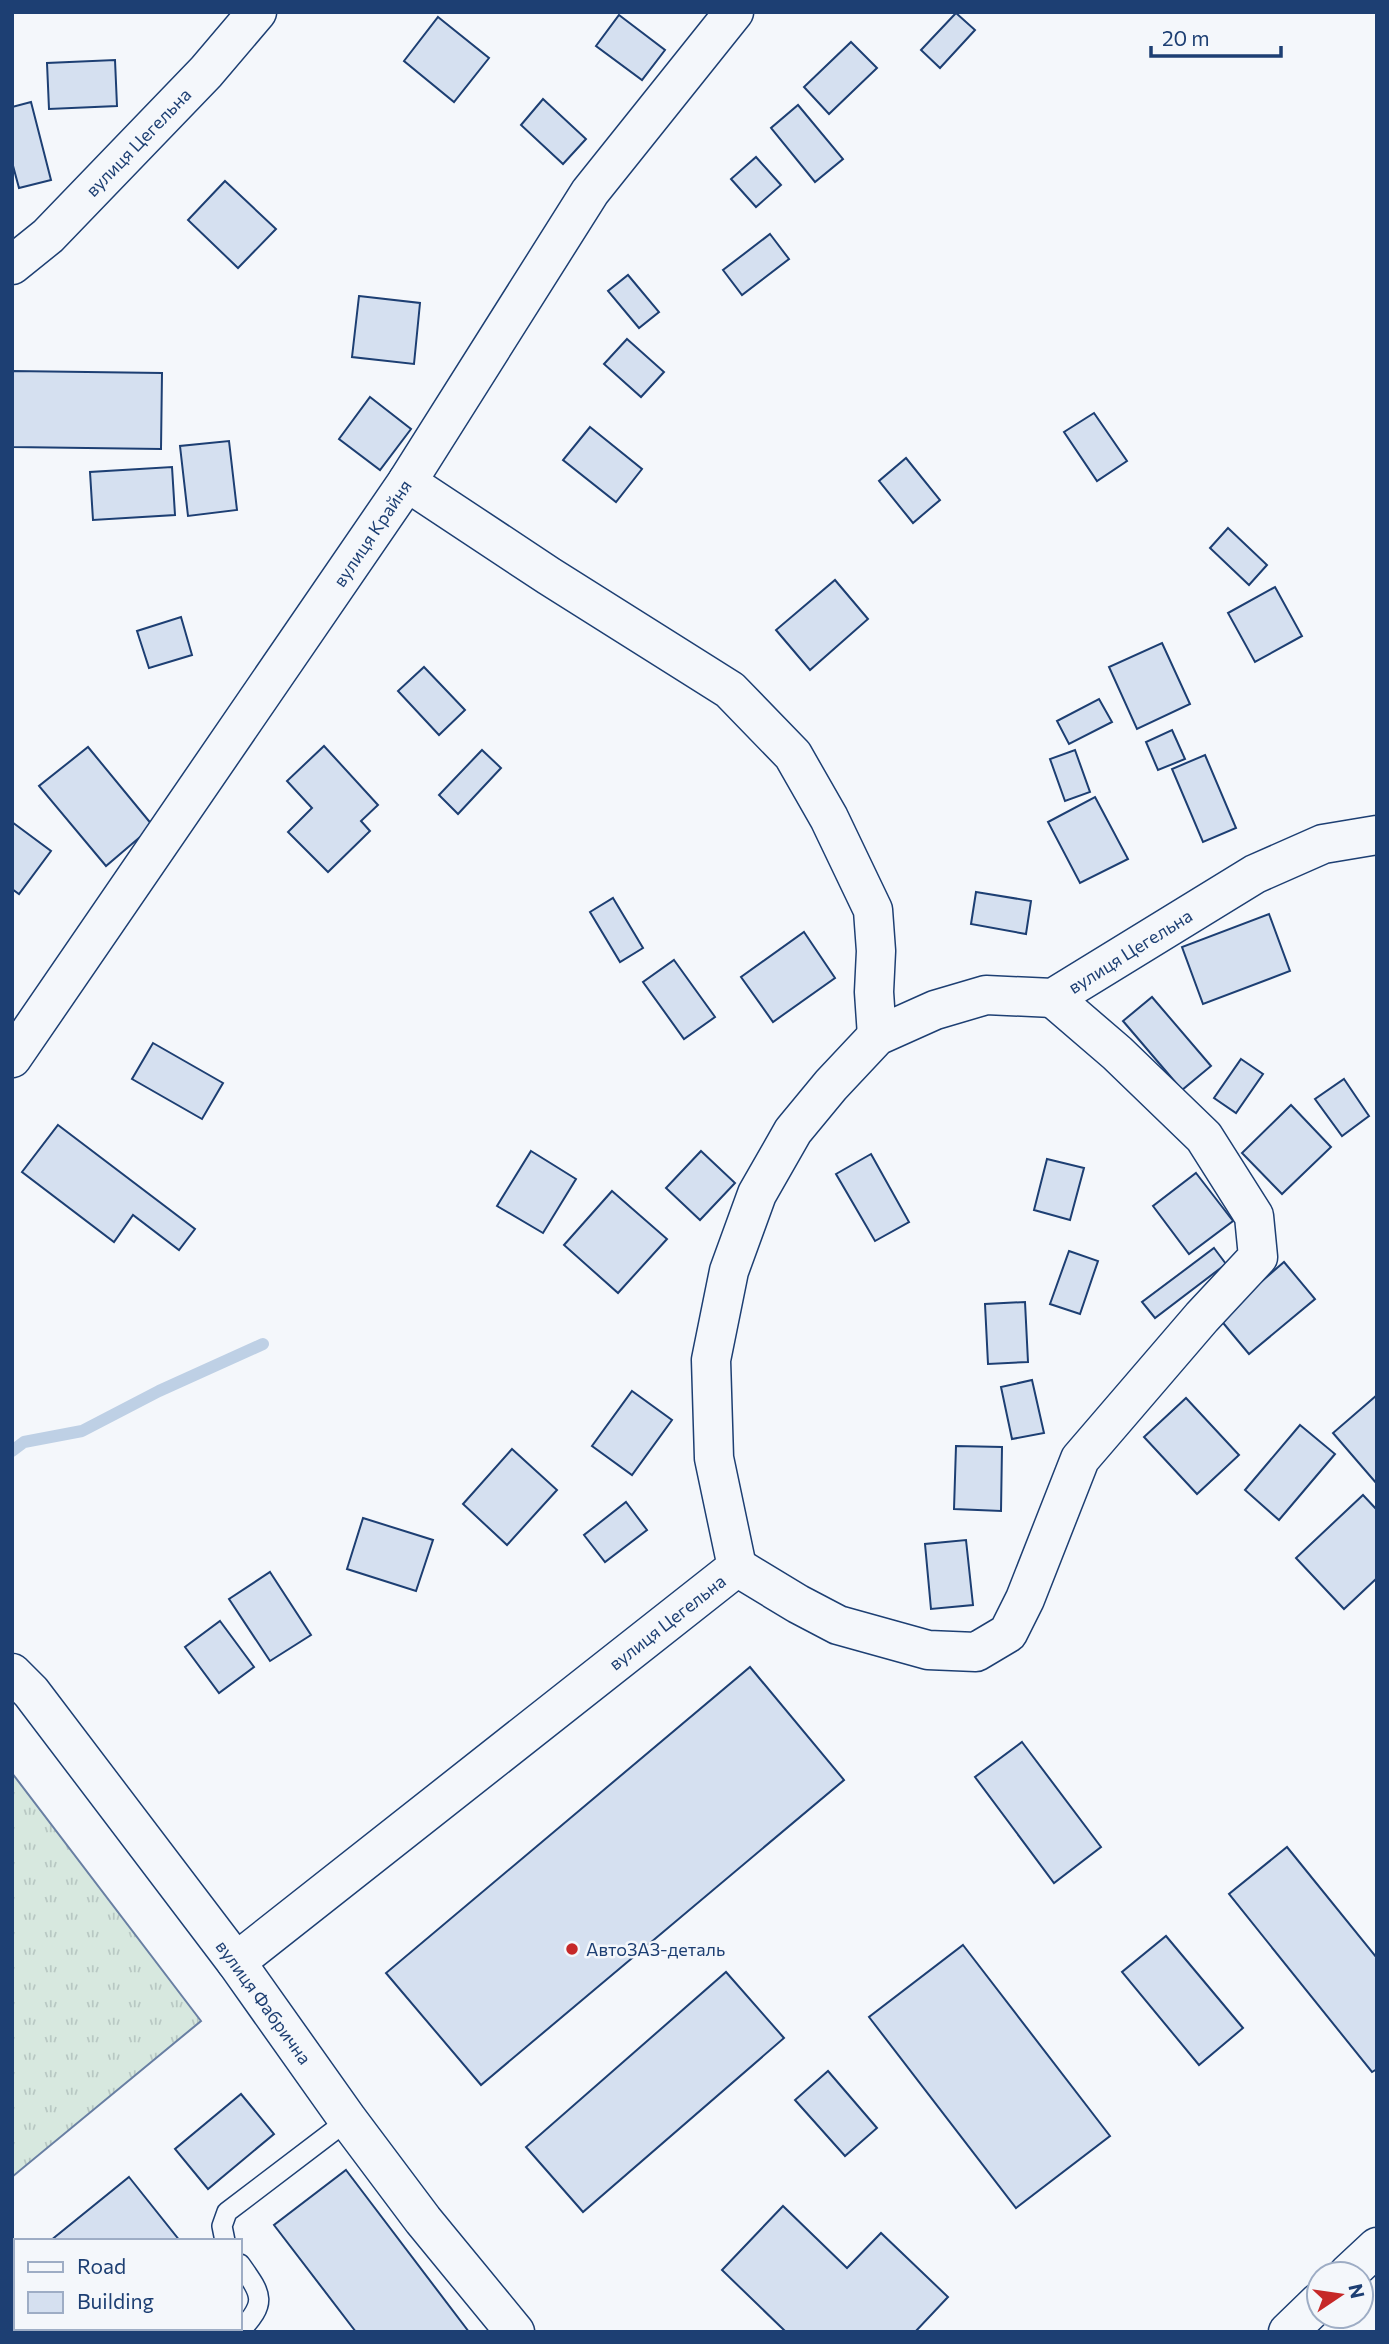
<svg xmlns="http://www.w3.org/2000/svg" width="1389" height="2344" viewBox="0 0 1389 2344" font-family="Commissioner,sans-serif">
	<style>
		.grass { fill: url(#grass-tufts); stroke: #687fa3; stroke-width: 2 }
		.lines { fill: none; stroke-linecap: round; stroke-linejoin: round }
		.stream { stroke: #bed0e5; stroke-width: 12 }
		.building { fill: #d5e0f0; stroke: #1d3f73; stroke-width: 2 }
		.service-casing { stroke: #1d3f73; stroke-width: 22 }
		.minor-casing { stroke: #1d3f73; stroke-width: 41 }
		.service { stroke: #f4f7fb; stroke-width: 19 }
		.minor { stroke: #f4f7fb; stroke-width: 38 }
		.poi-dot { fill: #c62828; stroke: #f4f7fb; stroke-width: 2.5 }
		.labels { text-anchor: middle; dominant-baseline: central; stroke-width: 5; stroke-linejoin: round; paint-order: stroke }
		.street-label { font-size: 18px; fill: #1d3f73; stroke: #f4f7fb }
		.poi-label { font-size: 18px; fill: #1d3f73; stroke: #f4f7fb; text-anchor: start }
	</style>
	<defs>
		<pattern id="grass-tufts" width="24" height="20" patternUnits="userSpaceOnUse" patternTransform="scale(1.75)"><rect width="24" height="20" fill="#d7e8df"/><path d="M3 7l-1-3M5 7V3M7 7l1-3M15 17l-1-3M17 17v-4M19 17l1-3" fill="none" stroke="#b8c8c3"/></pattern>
	</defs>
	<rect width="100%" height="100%" fill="#f4f7fb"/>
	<path class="grass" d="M12 1773 201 2021 12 2177Z"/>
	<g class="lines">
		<path class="stream" d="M12 1451 24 1442 82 1431 159 1391 263 1344"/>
	</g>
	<g class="building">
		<path d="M956 13 975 30 940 68 921 50Z"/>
		<path d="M619 15 665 50 642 80 596 46Z"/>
		<path d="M438 17 489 58 454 102 404 61Z"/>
		<path d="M851 42 877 68 829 114 804 87Z"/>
		<path d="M115 60 117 106 49 109 47 63Z"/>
		<path d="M543 99 586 139 563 164 521 125Z"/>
		<path d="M31 102 51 180 19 188 12 162V107Z"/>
		<path d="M798 105 843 159 815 182 771 128Z"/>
		<path d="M756 157 781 185 756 207 731 179Z"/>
		<path d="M225 181 276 229 238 268 188 220Z"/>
		<path d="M770 234 789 259 742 295 723 270Z"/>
		<path d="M628 275 659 312 639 328 608 291Z"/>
		<path d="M359 296 420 303 414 364 352 357Z"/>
		<path d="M627 339 664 372 641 397 604 364Z"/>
		<path d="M12 371 162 373 161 449 12 447Z"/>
		<path d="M370 397 411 429 380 470 339 439Z"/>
		<path d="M1094 413 1127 461 1097 481 1064 432Z"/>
		<path d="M590 427 642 469 616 502 563 460Z"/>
		<path d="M229 441 237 510 188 516 180 446Z"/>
		<path d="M906 458 940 500 913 523 879 481Z"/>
		<path d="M172 467 175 515 93 520 90 472Z"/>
		<path d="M1228 528 1267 565 1249 585 1210 548Z"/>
		<path d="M835 580 868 619 810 670 776 630Z"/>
		<path d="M1275 587 1302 636 1255 662 1228 613Z"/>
		<path d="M181 617 192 655 149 668 137 631Z"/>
		<path d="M1162 643 1190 704 1137 729 1109 667Z"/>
		<path d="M424 667 465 710 439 735 398 691Z"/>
		<path d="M1099 699 1112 722 1069 744 1057 721Z"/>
		<path d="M1172 730 1185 759 1158 770 1146 742Z"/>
		<path d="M324 746 378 805 361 821 370 831 328 872 288 832 312 808 287 781Z"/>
		<path d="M88 747 153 826 106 866 39 786Z"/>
		<path d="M482 750 501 768 458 814 439 795Z"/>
		<path d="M1075 750 1090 792 1065 801 1050 759Z"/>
		<path d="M1205 755 1236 828 1203 842 1172 769Z"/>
		<path d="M1095 797 1128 859 1080 883 1048 822Z"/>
		<path d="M12 822 51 851 19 894 12 889Z"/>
		<path d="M976 892 1031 901 1026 934 971 924Z"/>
		<path d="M613 898 643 948 620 962 590 912Z"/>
		<path d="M1269 914 1290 971 1203 1004 1182 947Z"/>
		<path d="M804 932 835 978 773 1022 741 977Z"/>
		<path d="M674 960 715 1017 684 1039 643 982Z"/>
		<path d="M1152 997 1211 1066 1182 1090 1123 1021Z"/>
		<path d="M153 1043 223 1083 202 1119 132 1079Z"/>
		<path d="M1241 1059 1263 1074 1236 1113 1214 1098Z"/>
		<path d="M1344 1079 1369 1116 1342 1136 1315 1099Z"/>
		<path d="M1291 1105 1331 1147 1282 1194 1242 1153Z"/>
		<path d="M58 1125 195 1229 179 1250 133 1215 114 1242 22 1172Z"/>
		<path d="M531 1151 576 1179 543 1233 497 1206Z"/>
		<path d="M701 1151 735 1183 700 1220 666 1188Z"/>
		<path d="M871 1154 909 1222 875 1241 836 1174Z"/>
		<path d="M1047 1159 1084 1168 1070 1220 1034 1210Z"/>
		<path d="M1196 1173 1233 1221 1189 1254 1153 1206Z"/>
		<path d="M612 1191 667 1239 618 1293 564 1245Z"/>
		<path d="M1214 1248 1226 1264 1155 1318 1142 1302Z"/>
		<path d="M1069 1251 1098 1261 1080 1314 1050 1304Z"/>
		<path d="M1284 1262 1315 1299 1249 1354 1219 1318Z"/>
		<path d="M1025 1302 1028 1362 988 1364 985 1304Z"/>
		<path d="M1032 1380 1044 1433 1012 1439 1001 1387Z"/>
		<path d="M632 1391 672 1420 632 1475 592 1446Z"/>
		<path d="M1377 1395V1484L1333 1433Z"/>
		<path d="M1186 1398 1239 1455 1197 1494 1144 1437Z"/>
		<path d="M1300 1425 1335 1454 1279 1520 1245 1490Z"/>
		<path d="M956 1446 1002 1447 1001 1511 954 1509Z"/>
		<path d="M512 1449 557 1490 507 1545 463 1504Z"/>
		<path d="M1363 1495 1377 1510V1578L1344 1609 1296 1558Z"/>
		<path d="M626 1502 647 1530 605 1562 584 1535Z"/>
		<path d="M363 1518 433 1540 416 1591 347 1569Z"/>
		<path d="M966 1540 973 1605 931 1609 925 1544Z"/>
		<path d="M270 1572 311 1635 270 1661 229 1599Z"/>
		<path d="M220 1621 254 1667 219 1693 185 1647Z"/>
		<path d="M750 1667 844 1780 481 2085 386 1973Z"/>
		<path d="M1022 1742 1101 1847 1054 1883 975 1777Z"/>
		<path d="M1287 1847 1377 1958V2069L1372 2072 1229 1894Z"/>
		<path d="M1166 1936 1243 2028 1199 2065 1122 1972Z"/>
		<path d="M963 1945 1110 2136 1016 2208 869 2017Z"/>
		<path d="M726 1972 784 2038 583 2212 526 2147Z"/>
		<path d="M828 2071 877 2128 845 2156 795 2100Z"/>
		<path d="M241 2094 274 2134 208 2189 175 2149Z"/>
		<path d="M346 2170 469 2332H356L274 2225Z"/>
		<path d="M129 2177 180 2241H50Z"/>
		<path d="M783 2206 847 2268 881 2233 948 2297 915 2332H786L722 2270Z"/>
		<path d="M16 2269V2328H182L177 2332H12V2272Z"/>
	</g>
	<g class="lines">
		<g class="service-casing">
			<g id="service">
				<path d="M225 2241 222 2226 227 2212 348 2120"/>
				<path d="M239 2332C268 2302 262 2295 240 2264"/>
			</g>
		</g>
		<g class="minor-casing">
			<g id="minor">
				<path d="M12 265 48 236 206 72 257 12"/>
				<path d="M407 482 549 576 730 690 793 755 829 818 873 910 876 951 874 992 877 1036"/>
				<path d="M12 1058 407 482 590 192 734 12"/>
				<path d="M737 1567 798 1604 838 1625 928 1650 976 1652 1008 1633 1025 1599 1080 1459 1202 1317 1258 1257 1254 1216 1204 1137 1117 1053 1053 998"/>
				<path d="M12 1673 31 1692 236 1962 348 2120 423 2220 515 2332"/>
				<path d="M236 1962 737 1567 714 1458 711 1360 729 1271 757 1194 793 1131 831 1085 877 1036 935 1010 986 995 1053 998 1255 874 1323 844 1377 835"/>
				<path d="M1348 2274 1377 2247"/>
				<path d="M1288 2332 1319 2302"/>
			</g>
		</g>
		<use href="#service" class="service"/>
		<use href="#minor" class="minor"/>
	</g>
	<circle class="poi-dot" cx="572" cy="1949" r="7"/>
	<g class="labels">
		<g class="street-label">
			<text transform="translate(138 142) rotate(-46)">вулиця Цегельна</text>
			<text transform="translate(372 533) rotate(-56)">вулиця Крайня</text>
			<text transform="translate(1130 951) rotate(-32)">вулиця Цегельна</text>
			<text transform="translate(667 1622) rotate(-38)">вулиця Цегельна</text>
			<text transform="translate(264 2002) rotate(54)">вулиця Фабрична</text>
		</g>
		<g class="poi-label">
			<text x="586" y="1949">АвтоЗАЗ-деталь</text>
		</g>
	</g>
	<rect width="1389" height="2344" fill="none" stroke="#1d3f73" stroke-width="28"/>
	<rect x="14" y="2239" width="228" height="91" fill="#f4f7fb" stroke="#9eadc5" stroke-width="2"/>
	<rect x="28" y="2262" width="35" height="10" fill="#f4f7fb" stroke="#9eadc5" stroke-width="2"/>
	<text x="77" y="2274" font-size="21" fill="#1d3f73">Road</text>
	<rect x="28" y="2292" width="35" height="21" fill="#d5e0f0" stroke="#9eadc5" stroke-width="2"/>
	<text x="77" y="2309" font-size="21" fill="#1d3f73">Building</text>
	<g transform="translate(1340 2295) rotate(77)"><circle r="33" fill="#f4f7fb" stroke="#9eadc5" stroke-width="2"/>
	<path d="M0-5L12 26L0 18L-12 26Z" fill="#c62828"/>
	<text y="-10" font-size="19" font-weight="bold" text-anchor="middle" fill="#1d3f73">N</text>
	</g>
	<path d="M1151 46v10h130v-10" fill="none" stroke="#1d3f73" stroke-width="3.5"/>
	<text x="1162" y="46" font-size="21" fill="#1d3f73" stroke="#f4f7fb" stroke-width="5" paint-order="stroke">20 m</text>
</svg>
